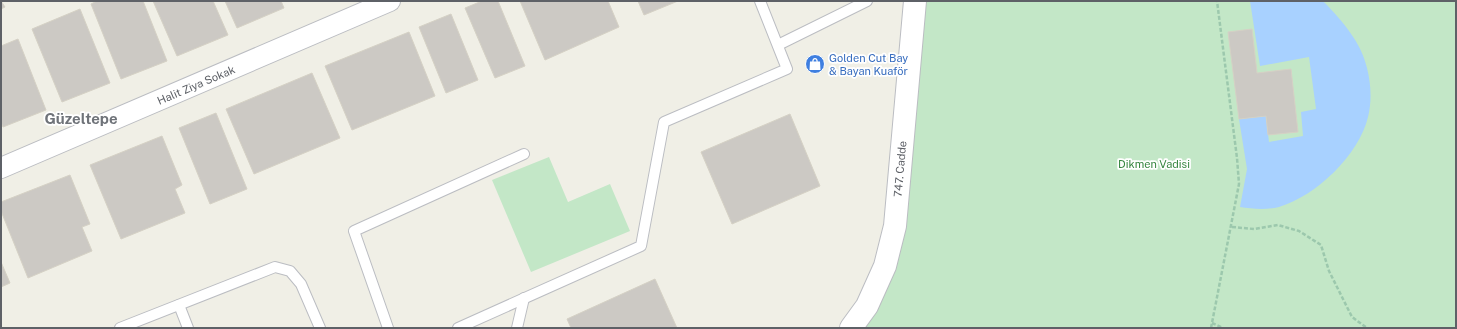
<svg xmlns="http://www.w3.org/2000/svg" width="1457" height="329" viewBox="0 0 1457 329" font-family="'Public Sans',sans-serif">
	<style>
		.green { fill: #c3e7c7 }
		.water { fill: #a8d1ff }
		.building { fill: #ccc9c4; stroke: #d5d1c5 }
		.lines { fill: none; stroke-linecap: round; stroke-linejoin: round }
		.service-casing { stroke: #bbbdc2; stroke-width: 12 }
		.minor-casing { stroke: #bbbdc2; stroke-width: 22 }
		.tertiary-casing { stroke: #bbbdc2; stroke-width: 24 }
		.path { stroke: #9cc8ad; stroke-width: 2.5; stroke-dasharray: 4 2; stroke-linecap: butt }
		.service { stroke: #fff; stroke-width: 10 }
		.minor { stroke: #fff; stroke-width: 20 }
		.tertiary { stroke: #fff; stroke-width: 22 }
		.labels { text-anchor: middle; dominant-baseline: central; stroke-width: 3.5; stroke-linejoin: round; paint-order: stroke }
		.shop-label { font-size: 11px; fill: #366cbe; stroke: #fff; text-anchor: start }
		.street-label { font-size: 11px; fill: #5e6167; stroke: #fff }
		.park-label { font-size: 11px; fill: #368640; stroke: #fff }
		.district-label { font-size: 15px; font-weight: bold; fill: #6f7379; stroke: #fff }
	</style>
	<rect width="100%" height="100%" fill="#f0efe6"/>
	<g class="green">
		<path d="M915 1H1456V328H851L885 266Z"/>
		<path d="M549 157 568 202 610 184 630 231 531 272 492 180Z"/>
	</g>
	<path class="water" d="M1250 1H1322L1325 3C1343 22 1361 42 1367 68 1371 84 1372 101 1368 117 1359 155 1316 196 1279 207 1267 210 1252 209 1240 207L1247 169 1239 119 1266 116 1269 142 1303 136 1301 112 1316 109 1309 57 1260 66Z"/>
	<g class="building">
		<path d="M1 1 5 7 1 9Z"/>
		<path d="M97 1H143L167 61 121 79 91 4Z"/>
		<path d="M153 1H213L228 35 177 56Z"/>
		<path d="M225 1H281L284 8 237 28Z"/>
		<path d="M482 1H498L525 66 495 78 465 8Z"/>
		<path d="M520 1H608L619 27 545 60Z"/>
		<path d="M638 1H678L644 15Z"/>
		<path d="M80 9 110 83 62 102 32 29Z"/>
		<path d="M451 14 478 80 446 93 419 27Z"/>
		<path d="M1252 29 1257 73 1291 69 1298 132 1268 135 1266 116 1239 119 1228 32Z"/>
		<path d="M409 32 435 96 352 130 325 66Z"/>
		<path d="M18 39 46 110 3 127 1 122V46Z"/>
		<path d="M312 73 340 138 254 174 226 109Z"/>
		<path d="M216 113 247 189 210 204 179 128Z"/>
		<path d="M790 114 820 186 732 224 701 152Z"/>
		<path d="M162 136 182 185 175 189 185 213 121 239 90 165Z"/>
		<path d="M70 175 90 224 82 227 92 251 28 278 1 211V202Z"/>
		<path d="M1 262 10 283 1 287Z"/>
		<path d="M655 279 677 328H571L567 319Z"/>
	</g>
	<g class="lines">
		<g class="service-casing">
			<g id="service">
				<path d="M778 45 867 1"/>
				<path d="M179 305 188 328"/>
				<path d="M120 328 275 267 290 271 301 284 320 328"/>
				<path d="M388 328 354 231 524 154"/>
				<path d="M458 328 641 246 664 122 787 69 760 1"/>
				<path d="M517 328 524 298"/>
			</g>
		</g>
		<g class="minor-casing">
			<path id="minor" d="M1 168 390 1"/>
		</g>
		<g class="tertiary-casing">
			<path id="tertiary" d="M851 328 867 306 885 266 895 226 915 1"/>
		</g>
		<g class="path">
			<path d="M1232 227 1254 229 1278 225 1299 231 1321 245 1329 271 1352 317 1367 328"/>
			<path d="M1212 323 1223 328"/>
			<path d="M1211 328 1239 184 1237 158 1217 1"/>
		</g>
		<use href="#service" class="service"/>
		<use href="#minor" class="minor"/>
		<use href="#tertiary" class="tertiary"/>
	</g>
	<defs>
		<g id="shop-disc" transform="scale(1)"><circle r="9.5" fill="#3f7fe0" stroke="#fff"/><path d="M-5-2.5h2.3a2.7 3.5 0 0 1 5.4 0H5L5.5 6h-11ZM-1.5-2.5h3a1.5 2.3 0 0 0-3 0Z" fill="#fff"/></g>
	</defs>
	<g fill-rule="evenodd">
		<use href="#shop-disc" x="815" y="64"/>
	</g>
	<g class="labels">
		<g class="shop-label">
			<text x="829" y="58">Golden Cut Bay<tspan x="829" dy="13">&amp; Bayan Kuaför</tspan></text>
		</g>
		<g class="street-label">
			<text transform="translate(196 85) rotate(-23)">Halit Ziya Sokak</text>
			<text transform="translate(900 169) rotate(-85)">747. Cadde</text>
		</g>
		<g class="park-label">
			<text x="1154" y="164">Dikmen Vadisi</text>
		</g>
		<g class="district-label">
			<text x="81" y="118">Güzeltepe</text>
		</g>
	</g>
	<rect width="1457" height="329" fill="none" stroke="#5e6167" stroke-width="4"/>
</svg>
